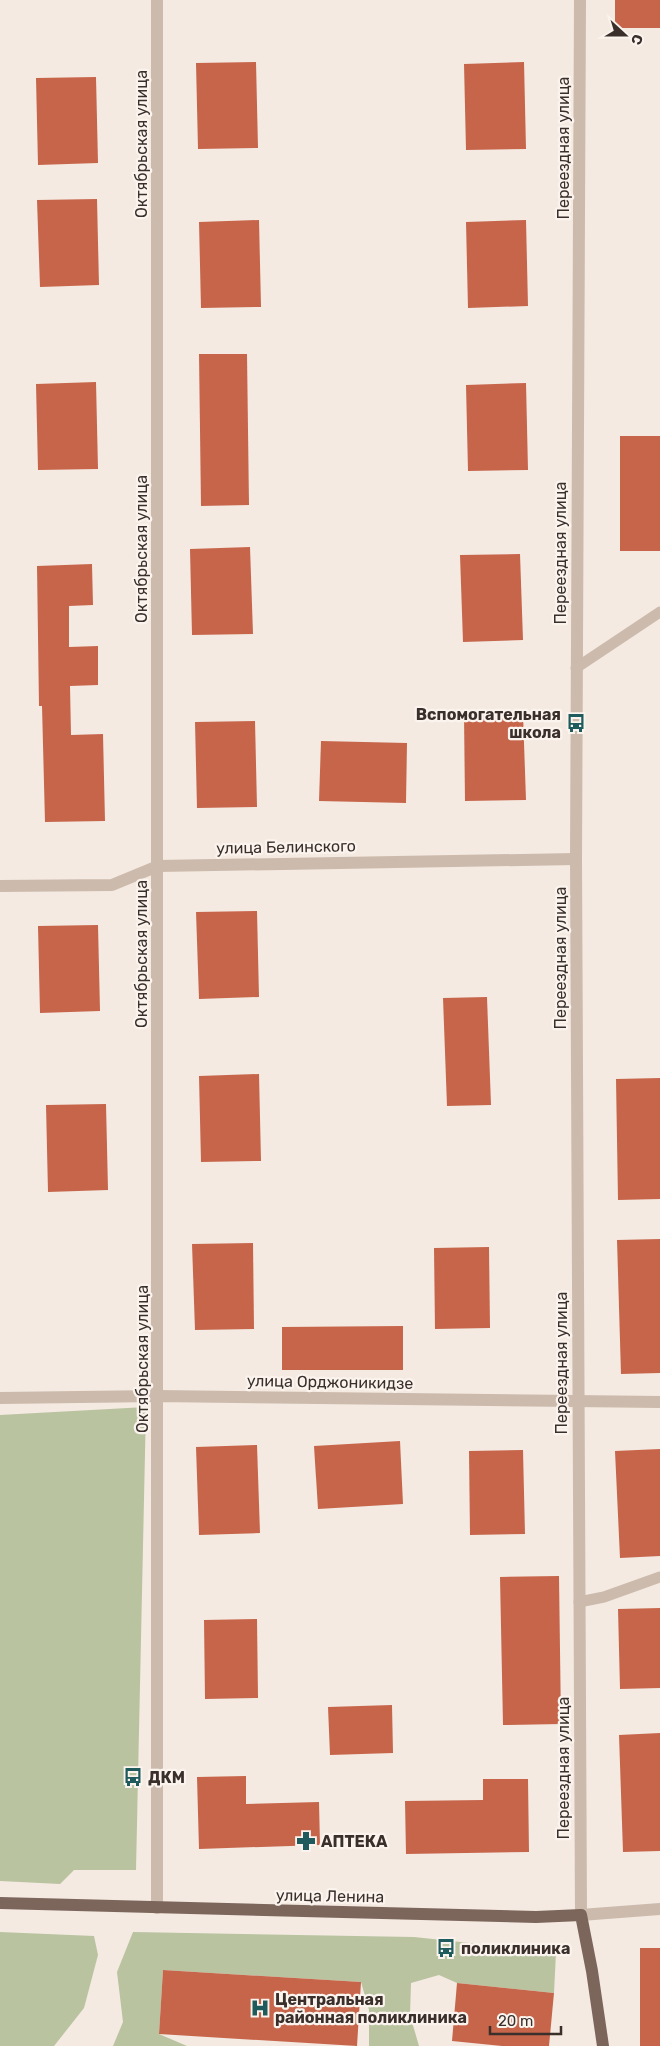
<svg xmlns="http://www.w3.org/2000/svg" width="660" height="2046" viewBox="0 0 660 2046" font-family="Rubik,sans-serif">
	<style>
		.green { fill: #b9c3a0 }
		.building { fill: #c7654b }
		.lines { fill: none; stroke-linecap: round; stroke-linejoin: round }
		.service { stroke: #ccbaac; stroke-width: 11 }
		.minor { stroke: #ccbaac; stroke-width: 12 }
		.primary { stroke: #7c665c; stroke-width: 12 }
		.labels { text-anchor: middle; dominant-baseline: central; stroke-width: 4.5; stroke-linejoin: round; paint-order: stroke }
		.street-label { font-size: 16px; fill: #3a2f2b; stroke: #fbf4ee }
		.poi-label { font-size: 16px; font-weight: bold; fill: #3a2f2b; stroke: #fbf4ee; text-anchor: start }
	</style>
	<rect width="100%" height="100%" fill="#f4eae1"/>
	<g class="green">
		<path d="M146 1407 136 1870H74L60 1884 0 1881V1415Z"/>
		<path d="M0 1932 94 1936 98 1955 84 2008 54 2046H0Z"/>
		<path d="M133 1932 414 1937 556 1952 554 1993 457 1983 439 1975 411 1983 410 2015 419 2046H369V2010L361 1982 163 1970 159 2034 187 2046H113L123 2022 117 1972Z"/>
	</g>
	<g class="building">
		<rect x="615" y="0" width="45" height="28"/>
		<path d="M256 62 258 148 198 149 196 63Z"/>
		<path d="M524 62 526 149 466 150 464 64Z"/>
		<path d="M96 77 98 163 38 165 36 78Z"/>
		<path d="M97 199 99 285 40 287 37 200Z"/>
		<path d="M259 220 261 307 201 308 199 222Z"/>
		<path d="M526 220 528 306 468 308 466 222Z"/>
		<path d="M199 354H247L249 505 201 506Z"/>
		<path d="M96 382 98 469 38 470 36 384Z"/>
		<path d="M526 383 528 470 468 471 466 385Z"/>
		<rect x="620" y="436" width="40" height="115"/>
		<path d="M250 547 253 634 192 635 190 549Z"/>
		<path d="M520 554 523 640 463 642 460 555Z"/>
		<path d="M92 564 93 605 69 606V647L98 646V685L70 686 71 735 103 734 105 821 45 822 42 706H39L37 566Z"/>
		<path d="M523 714 526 800 465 801 464 715Z"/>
		<path d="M255 721 257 807 197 808 195 722Z"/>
		<path d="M321 741 407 743 406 803 319 801Z"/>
		<path d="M257 911 259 997 199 999 196 912Z"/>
		<path d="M98 925 100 1011 40 1013 38 926Z"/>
		<path d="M487 997 491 1105 447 1106 443 998Z"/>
		<path d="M259 1074 261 1161 201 1162 199 1076Z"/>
		<path d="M660 1078V1199L618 1200 616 1079Z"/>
		<path d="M106 1104 108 1190 48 1192 46 1105Z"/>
		<path d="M660 1239V1373L621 1374 617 1240Z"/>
		<path d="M253 1243 254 1329 195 1330 192 1244Z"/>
		<path d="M489 1247 490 1328 435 1329 434 1248Z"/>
		<path d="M403 1326V1370H282V1327Z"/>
		<path d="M400 1441 403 1504 318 1509 314 1446Z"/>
		<path d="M257 1445 260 1533 199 1535 196 1447Z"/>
		<path d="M660 1449V1556L620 1558 615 1451Z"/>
		<path d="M523 1450 525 1534 470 1535 469 1451Z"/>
		<path d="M559 1576 561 1724 503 1725 500 1577Z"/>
		<path d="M660 1608V1688L620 1689 618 1609Z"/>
		<path d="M257 1619 258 1698 205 1699 204 1620Z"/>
		<path d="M392 1705 393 1753 330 1755 328 1707Z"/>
		<path d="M660 1733V1851L623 1852 619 1735Z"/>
		<path d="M246 1776V1804L319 1802 320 1845 199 1849 197 1777Z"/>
		<path d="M483 1779H528L529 1852 406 1854 405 1801 483 1800Z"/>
		<rect x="640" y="1948" width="20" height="98"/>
		<path d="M163 1970 361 1982 357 2046 159 2034Z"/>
		<path d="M457 1983 554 1993 549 2046H502L452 2041Z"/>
	</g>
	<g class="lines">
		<g class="service">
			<path d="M576 668 660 612"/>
			<path d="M579 1602 604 1597 660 1577"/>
		</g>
		<g class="minor">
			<path d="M157 0V1908"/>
			<path d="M580 0 576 859 581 1915 660 1909"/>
			<path d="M0 886 112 885 158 866 576 859"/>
			<path d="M0 1398 158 1396 660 1402"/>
		</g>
		<path class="primary" d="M0 1903 536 1917 581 1915 592 1971 603 2046"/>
	</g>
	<defs>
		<g id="bus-bare" transform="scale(1.5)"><path d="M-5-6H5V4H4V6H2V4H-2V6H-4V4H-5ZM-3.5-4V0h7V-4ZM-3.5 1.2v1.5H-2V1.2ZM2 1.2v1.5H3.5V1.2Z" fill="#1f5b5d" stroke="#fbf4ee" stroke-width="2.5" paint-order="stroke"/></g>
		<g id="pharmacy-bare" transform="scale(1.5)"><path d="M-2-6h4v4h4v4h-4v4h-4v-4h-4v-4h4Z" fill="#1f5b5d" stroke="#fbf4ee" stroke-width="2.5" paint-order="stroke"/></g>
		<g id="hospital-bare" transform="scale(1.5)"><path d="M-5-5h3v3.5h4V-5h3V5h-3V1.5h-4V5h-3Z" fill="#1f5b5d" stroke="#fbf4ee" stroke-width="2.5" paint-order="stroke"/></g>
	</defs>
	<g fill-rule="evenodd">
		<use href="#bus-bare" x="576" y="723"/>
		<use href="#bus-bare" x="133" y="1777"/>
		<use href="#pharmacy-bare" x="306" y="1841"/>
		<use href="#bus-bare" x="446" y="1948"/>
		<use href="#hospital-bare" x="260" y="2008"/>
	</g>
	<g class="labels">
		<g class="street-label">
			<text transform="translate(141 144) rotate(-90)">Октябрьская улица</text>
			<text transform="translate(563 148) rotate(-90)">Переездная улица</text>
			<text transform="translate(141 549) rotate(-90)">Октябрьская улица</text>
			<text transform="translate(560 553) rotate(-90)">Переездная улица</text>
			<text transform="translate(286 847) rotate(-1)">улица Белинского</text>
			<text transform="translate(141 954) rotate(-90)">Октябрьская улица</text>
			<text transform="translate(560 958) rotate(-90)">Переездная улица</text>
			<text transform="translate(142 1359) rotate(-90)">Октябрьская улица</text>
			<text transform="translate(561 1363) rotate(-90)">Переездная улица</text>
			<text transform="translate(330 1382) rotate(1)">улица Орджоникидзе</text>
			<text transform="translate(563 1768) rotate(-90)">Переездная улица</text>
			<text transform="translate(330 1896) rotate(1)">улица Ленина</text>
		</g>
		<g class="poi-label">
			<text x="561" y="714" text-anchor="end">Вспомогательная<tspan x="561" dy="18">школа</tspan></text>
			<text x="148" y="1777">ДКМ</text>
			<text x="321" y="1841">АПТЕКА</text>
			<text x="461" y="1948">поликлиника</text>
			<text x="275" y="1999">Центральная<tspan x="275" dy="18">районная поликлиника</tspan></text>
		</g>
	</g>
	<g transform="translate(625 35) rotate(111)" stroke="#fbf4ee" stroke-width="4" paint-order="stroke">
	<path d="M0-4L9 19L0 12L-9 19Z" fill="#3a2f2b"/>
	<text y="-8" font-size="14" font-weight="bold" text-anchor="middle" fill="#3a2f2b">С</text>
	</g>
	<path d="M490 2026v8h71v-8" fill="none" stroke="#3a2f2b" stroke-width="2.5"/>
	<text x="498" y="2026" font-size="15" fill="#3a2f2b" stroke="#fbf4ee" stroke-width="4" paint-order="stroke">20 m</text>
</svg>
